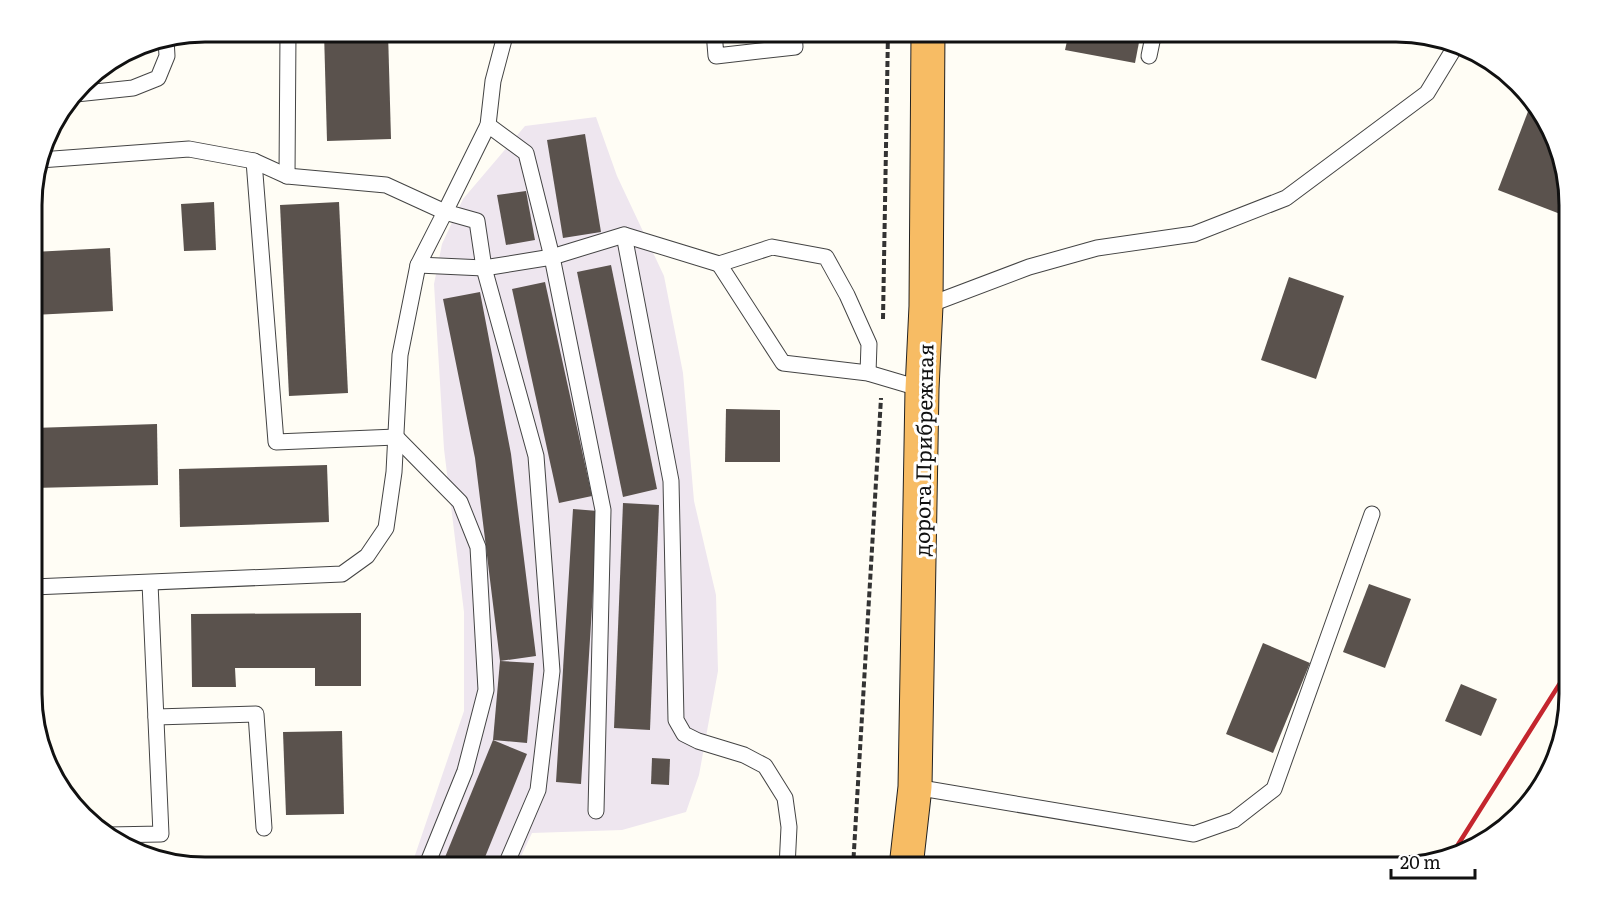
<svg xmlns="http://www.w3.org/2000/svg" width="1601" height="899" viewBox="0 0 1601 899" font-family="Literata,serif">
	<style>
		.industrial { fill: #eee6ef }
		.building { fill: #5a524d }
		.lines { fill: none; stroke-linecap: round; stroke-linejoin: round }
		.service-casing { stroke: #444; stroke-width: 17 }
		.trunk-casing { stroke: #222; stroke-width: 35 }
		.path { stroke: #333; stroke-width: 4; stroke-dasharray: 6 3; stroke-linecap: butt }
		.service { stroke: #fff; stroke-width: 15 }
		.trunk { stroke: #f7bc64; stroke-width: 33 }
		.rail { stroke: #c4262e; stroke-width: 4.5 }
		.labels { text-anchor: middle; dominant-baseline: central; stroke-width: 6; stroke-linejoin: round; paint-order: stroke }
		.street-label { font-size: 21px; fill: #111; stroke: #fff }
		.rim { fill: none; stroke: #111; stroke-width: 3 }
	</style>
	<rect width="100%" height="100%" fill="#fffdf5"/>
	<path class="industrial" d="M596 117 617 176 664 276 683 373 694 501 716 595 718 671 699 775 686 812 622 830 532 833 516 867H411L464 711V612L444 449 434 284 442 244 463 199 525 126Z"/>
	<g class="building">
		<path d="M324 32H388L391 139 327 141Z"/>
		<path d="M1069 32H1141L1135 63 1065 50Z"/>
		<path d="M1201 32H1245L1243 42Z"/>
		<path d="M1532 101 1540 109 1569 193 1568 217 1498 190Z"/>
		<path d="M585 134 601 232 563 238 547 140Z"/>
		<path d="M526 191 535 240 506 245 497 195Z"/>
		<path d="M214 202 216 250 184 251 181 204Z"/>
		<path d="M339 202 348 393 289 396 280 205Z"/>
		<path d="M110 248 113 311 33 315V252Z"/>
		<path d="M611 265 657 489 623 497 577 272Z"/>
		<path d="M1289 277 1344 296 1316 379 1261 360Z"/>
		<path d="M545 282 592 496 559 503 512 289Z"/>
		<path d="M480 292 511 454 536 656 500 661 475 458 443 299Z"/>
		<path d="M726 409 780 410V462H725Z"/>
		<path d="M157 424 158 485 33 488V428Z"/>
		<path d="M327 465 329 522 180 527 179 469Z"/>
		<path d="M623 503 659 505 650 730 614 728Z"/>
		<path d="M573 509 598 511 581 784 556 782Z"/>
		<path d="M1369 584 1411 599 1385 668 1343 652Z"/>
		<path d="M361 613V686H315V668H235L236 687H192L191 614Z"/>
		<path d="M1263 643 1310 663 1273 753 1226 734Z"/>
		<path d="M500 661 534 663 527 743 493 740Z"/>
		<path d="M1461 684 1497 699 1481 736 1445 721Z"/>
		<path d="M342 731 344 814 286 815 283 732Z"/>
		<path d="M493 740 527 754 481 867H441Z"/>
		<path d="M652 758 670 759 669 785 651 784Z"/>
	</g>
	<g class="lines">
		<g class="service-casing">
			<g id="service">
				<path d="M714 32 716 56 795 47 794 32"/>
				<path d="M1149 56 1154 32"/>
				<path d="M76 94 133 88 158 78 167 56 166 39"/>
				<path d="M488 125 526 153 552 257 603 510 596 811"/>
				<path d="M254 161 276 442 396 437 460 502 478 547 486 690 465 771 426 867"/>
				<path d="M287 176 288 32"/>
				<path d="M624 235 671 481 676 720 684 734 698 741 744 755 765 766 785 798 789 827 787 867"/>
				<path d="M719 264 783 363 868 373 922 389"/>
				<path d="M418 265 484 268 552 257 624 235 719 264 772 247 826 257 847 295 869 344 868 373"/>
				<path d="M926 306 1029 267 1097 248 1194 234 1286 198 1427 93 1455 47"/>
				<path d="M33 587 342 574 367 556 386 528 394 472 400 355 418 265 445 212 386 185 287 176 254 161 189 149 40 160"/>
				<path d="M156 717 256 714 264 828"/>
				<path d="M915 787 1194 834 1234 820 1274 789 1372 514"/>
				<path d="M108 835 161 834 150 583"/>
				<path d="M505 867 538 790 552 671 536 456 484 268 477 221 445 212 488 125 493 81 506 32"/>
			</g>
		</g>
		<g class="trunk-casing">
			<path id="trunk" d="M906 867 915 787 922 389 926 306 928 32"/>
		</g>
		<g class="path">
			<path d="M883 319 888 32"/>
			<path d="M853 867 881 398"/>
		</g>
		<use href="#service" class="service"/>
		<use href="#trunk" class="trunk"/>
		<g class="rail">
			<path d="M1517 812 1556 750"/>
			<path d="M1454 851 1569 669"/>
		</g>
	</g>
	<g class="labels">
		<g class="street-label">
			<text transform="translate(922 450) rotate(-89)">дорога Прибрежная</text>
		</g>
	</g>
	<path d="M0 0H1601V899H0ZM205 42H1396A163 163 0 0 1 1559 205V694A163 163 0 0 1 1396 857H205A163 163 0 0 1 42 694V205A163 163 0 0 1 205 42Z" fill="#fff" fill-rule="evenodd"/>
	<path class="rim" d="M205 42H1396A163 163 0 0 1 1559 205V694A163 163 0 0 1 1396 857H205A163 163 0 0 1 42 694V205A163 163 0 0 1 205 42Z"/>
	<path d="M1391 869v9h84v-9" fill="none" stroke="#111111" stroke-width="3"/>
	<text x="1400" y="869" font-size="18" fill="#111111" stroke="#ffffff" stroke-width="4.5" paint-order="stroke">20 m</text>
</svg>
